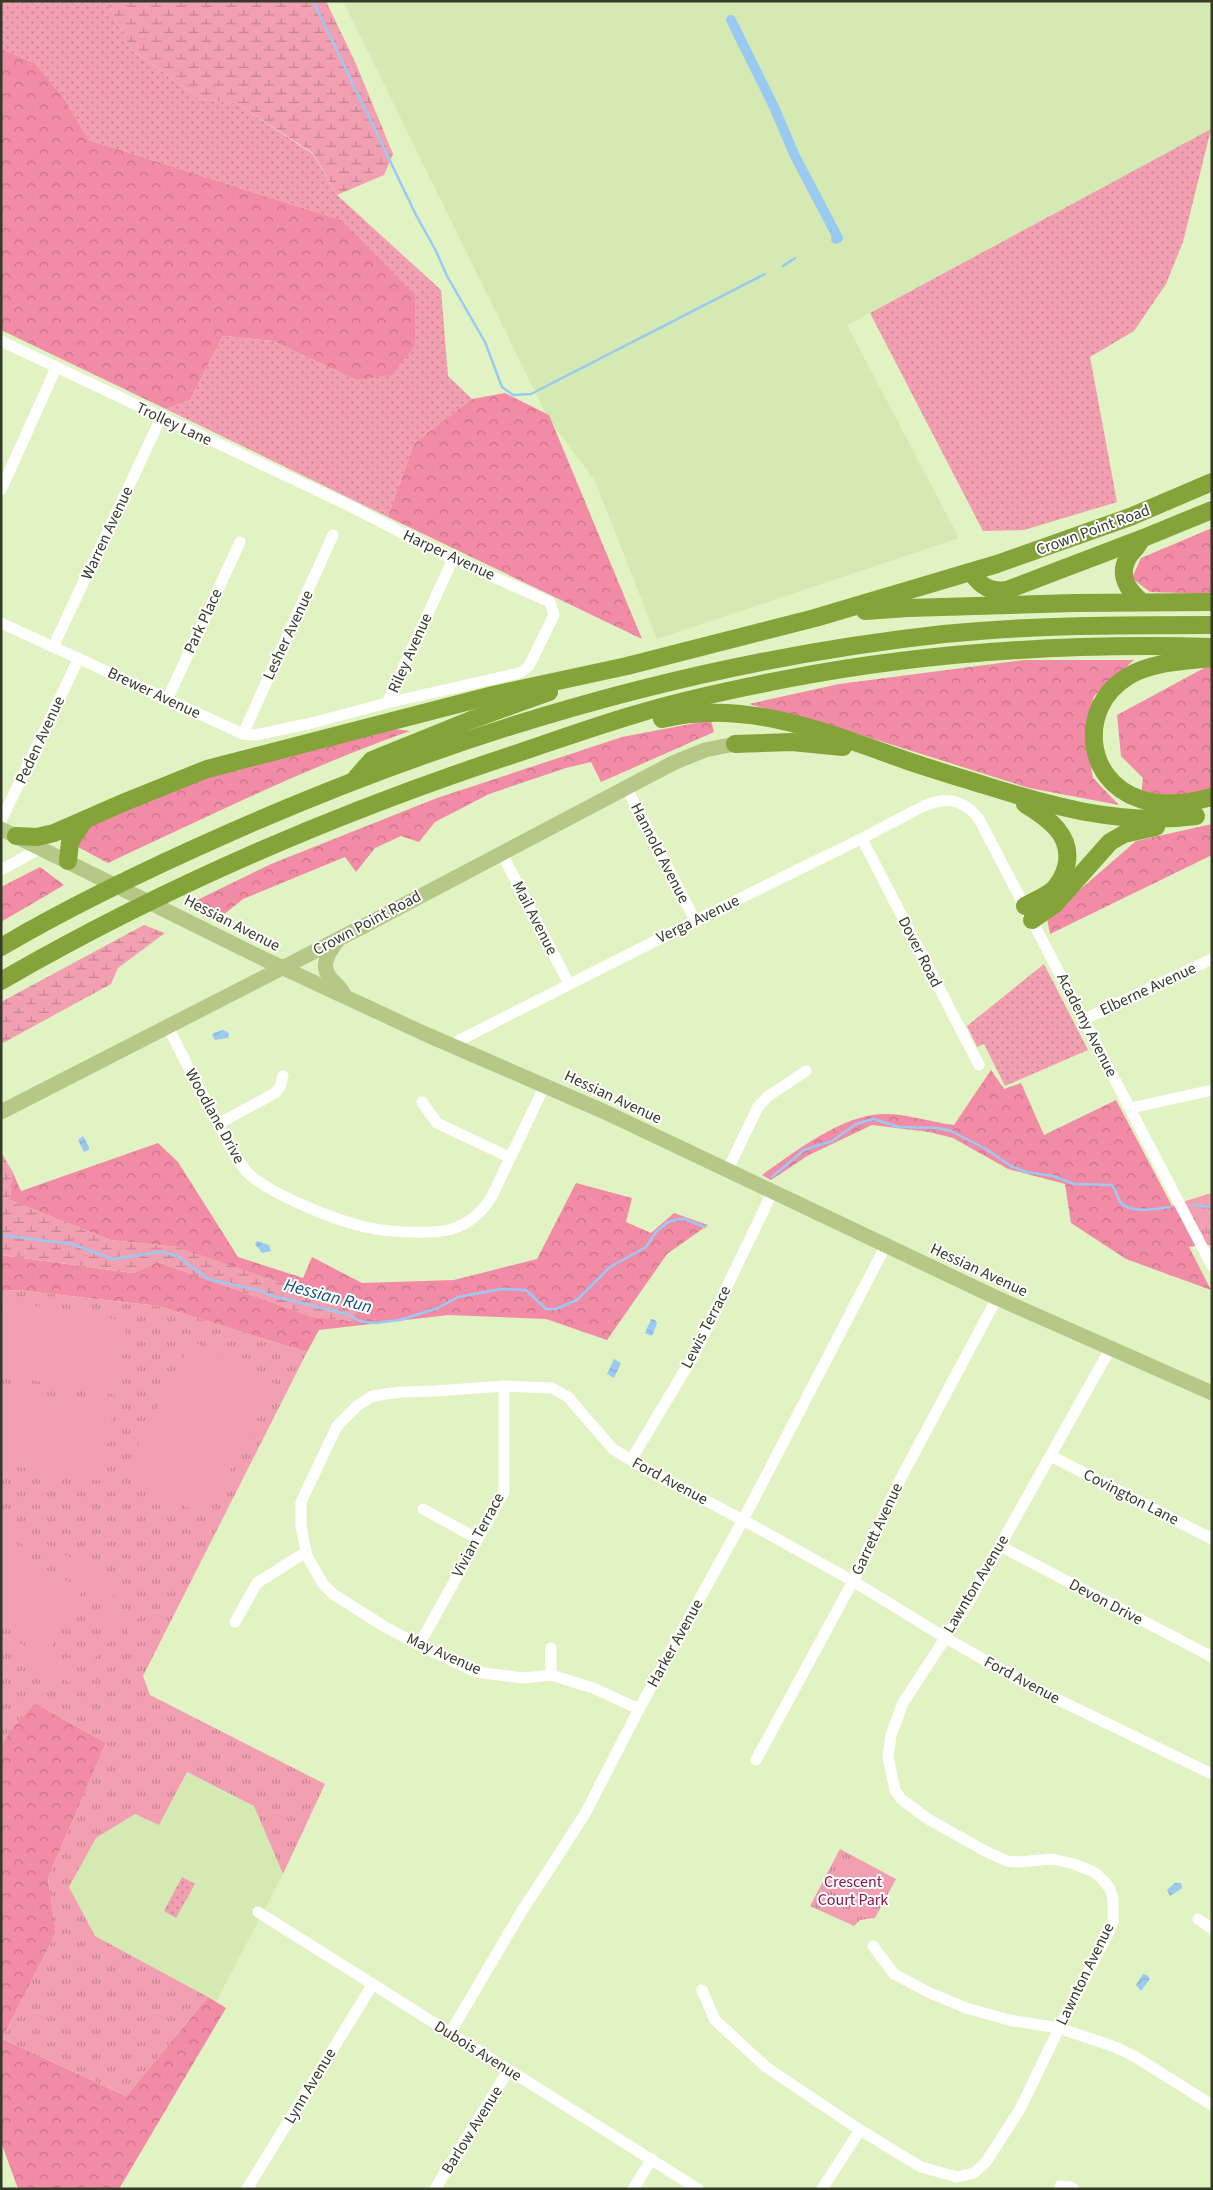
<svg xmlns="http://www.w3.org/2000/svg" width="1213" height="2190" viewBox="0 0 1213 2190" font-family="'Source Sans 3',sans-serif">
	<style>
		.built { fill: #d5eab2 }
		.grass { fill: url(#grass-dots) }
		.forest { fill: url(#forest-crowns) }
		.wetland { fill: url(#wetland-marsh) }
		.park { fill: url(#park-tufts) }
		.pitch { fill: #f29fb2 }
		.water { fill: url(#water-waves) }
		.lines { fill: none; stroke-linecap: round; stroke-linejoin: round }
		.stream { stroke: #9acaf2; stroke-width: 2.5 }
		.canal { stroke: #9acaf2; stroke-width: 10 }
		.minor { stroke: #fff; stroke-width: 11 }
		.major { stroke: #b5c888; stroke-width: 15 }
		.highway { stroke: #84a339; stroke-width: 18 }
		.labels { text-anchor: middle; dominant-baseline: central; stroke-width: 4; stroke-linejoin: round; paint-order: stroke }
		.street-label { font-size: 16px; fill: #333a27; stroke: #fff }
		.park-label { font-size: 16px; fill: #8e1645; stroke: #fff }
		.water-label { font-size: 18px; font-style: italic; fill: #0f4f7a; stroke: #fff }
	</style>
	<defs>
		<pattern id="grass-dots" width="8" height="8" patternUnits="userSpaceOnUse" patternTransform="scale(1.25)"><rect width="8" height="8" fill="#f29fb2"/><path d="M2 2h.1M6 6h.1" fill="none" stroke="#c58391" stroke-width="1.8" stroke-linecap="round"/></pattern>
		<pattern id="forest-crowns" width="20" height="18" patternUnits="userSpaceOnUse" patternTransform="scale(1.25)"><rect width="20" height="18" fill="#f28ca6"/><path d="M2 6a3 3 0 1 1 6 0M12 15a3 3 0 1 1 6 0" fill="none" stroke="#c57387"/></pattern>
		<pattern id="wetland-marsh" width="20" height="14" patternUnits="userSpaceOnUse" patternTransform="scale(1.25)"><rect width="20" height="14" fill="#f29fb2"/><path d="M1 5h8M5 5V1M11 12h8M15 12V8" fill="none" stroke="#c58391"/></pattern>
		<pattern id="park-tufts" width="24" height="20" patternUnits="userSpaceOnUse" patternTransform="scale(1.25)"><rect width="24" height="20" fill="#f29fb2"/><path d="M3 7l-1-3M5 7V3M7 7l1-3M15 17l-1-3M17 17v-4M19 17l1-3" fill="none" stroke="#c58391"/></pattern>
		<pattern id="water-waves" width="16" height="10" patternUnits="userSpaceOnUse" patternTransform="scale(1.25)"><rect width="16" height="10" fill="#9acaf2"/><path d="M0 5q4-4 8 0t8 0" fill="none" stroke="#85aed0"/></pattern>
	</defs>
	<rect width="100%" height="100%" fill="#e1f3c2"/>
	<g class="built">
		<path d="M343 1H1212V129L847 325 959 538 657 639 595 481 548 418Z"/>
		<path d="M187 1772 254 1806 283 1874 216 2002 95 1936 69 1887 96 1838 135 1814 159 1825Z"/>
	</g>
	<g class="grass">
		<path d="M1 1H106L131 49 200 99 236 103 313 154 337 195 441 290 448 376 472 399 414 443 388 517 166 409 190 400 223 336 273 341 356 380 341 220 89 140 64 98 35 63 1 49Z"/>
		<path d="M1211 129 1183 242 1166 284 1134 331 1090 357 1117 502 1024 530 983 531 870 313Z"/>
		<path d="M1044 964 1088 1050 1005 1086 984 1044 977 1047 967 1026Z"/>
		<path d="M182 1877 195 1884 176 1918 164 1911Z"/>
	</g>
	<g class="forest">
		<path d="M1 49 35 63 64 98 89 140 341 220 415 295V345L392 375 356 380 273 341 223 336 190 400 166 409 1 330Z"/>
		<path d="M505 393 549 415 642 639 388 517 414 443 472 399Z"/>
		<path d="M1212 528V594L1150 592 1132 578 1141 558Z"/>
		<path d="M1024 660H1134L1094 696 1085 734 1093 778 1119 805 1029 788 858 734 749 704 839 684Z"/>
		<path d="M1206 667H1212V789L1167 798 1141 796 1143 778 1121 756 1117 715Z"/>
		<path d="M711 720 714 732 601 782 591 762 566 768 489 794 435 822 419 842 401 836 375 848 356 872 345 857 243 899 222 916 189 904 271 864 437 798 622 737Z"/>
		<path d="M387 728 410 731C306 768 208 816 108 863L76 846 92 824 204 777Z"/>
		<path d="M1212 824V855L1050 934 1047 918 1136 841Z"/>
		<path d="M40 867 64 885 1 922V887Z"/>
		<path d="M991 1070 1004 1089 1021 1083 1044 1135 1116 1100 1172 1206 1212 1193V1243L1189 1247 1211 1290 1126 1259 1071 1223 1065 1184 1008 1169 953 1138 929 1132 872 1125 809 1155 771 1180 762 1175C794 1152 845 1113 885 1114 907 1114 931 1122 954 1125Z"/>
		<path d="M158 1143 178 1162 238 1257 303 1278 312 1257 362 1283 454 1280 537 1259 576 1183 632 1198 626 1222 651 1233 674 1213 708 1225 667 1254 607 1340 546 1319 449 1315 319 1330 307 1352 158 1306 17 1290 1 1291V1255L133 1273 158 1262 313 1317 353 1321 177 1247 110 1240 10 1200 12 1171 21 1191Z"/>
		<path d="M35 1703 106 1743 48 1878 56 1933 9 2025 3 2039 126 2096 208 1997 226 2008 119 2189H20L17 2186 1 2142V1746L12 1728Z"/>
	</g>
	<g class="wetland">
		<path d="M106 1H326L356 64 393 154 384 175 337 195 313 153 236 103 200 99 131 49Z"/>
		<path d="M144 925 165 933 118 968 111 984 1 1044V1002Z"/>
		<path d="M1 1152 12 1171 10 1200 110 1240 177 1247 359 1309 353 1321 313 1317 158 1262 133 1273 1 1255Z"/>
	</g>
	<g class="park">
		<path d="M1212 1193V1245L1202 1246 1179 1203Z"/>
		<path d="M17 1290 158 1306 307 1352 143 1676 150 1695 325 1784 283 1874 254 1806 187 1772 159 1825 135 1814 96 1838 69 1887 95 1936 208 1997 126 2096 3 2039 9 2025 56 1933 48 1878 106 1743 35 1703 12 1728 1 1746V1291Z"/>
		<path d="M840 1849 896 1879 875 1918 860 1920 854 1926 810 1906Z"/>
	</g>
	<g class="pitch">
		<path d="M4 1300 127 1321 115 1395 1 1375V1316Z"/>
		<path d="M192 1341 275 1384 206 1517 123 1474Z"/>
		<path d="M1 1388 114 1407 101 1481 1 1464Z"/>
		<path d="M1 1520 123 1586 117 1596 112 1594C124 1628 106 1661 71 1669L76 1672 70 1683 1 1645V1632C18 1641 38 1656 57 1658 103 1663 120 1606 86 1580L1 1533Z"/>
		<path d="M1 1545 83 1589 51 1647 1 1620Z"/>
		<path d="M138 1614 140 1615 110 1670 108 1669Z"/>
		<path d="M846 1858 873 1872 865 1890 837 1875Z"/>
	</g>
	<g class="water">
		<path d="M223 1030 229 1033 228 1038 215 1040 212 1035 214 1033Z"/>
		<path d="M83 1136 89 1147V1150L84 1152 78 1140Z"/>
		<path d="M257 1241 269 1245 271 1251 262 1253 255 1244Z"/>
		<path d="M651 1319 655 1320 657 1323 653 1334 651 1336 645 1333Z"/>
		<path d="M614 1359 621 1363 614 1378 607 1374Z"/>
		<path d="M1175 1883H1181L1182 1888 1170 1896 1167 1890Z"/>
		<path d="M1143 1974 1147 1975 1150 1979 1141 1991 1136 1985Z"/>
	</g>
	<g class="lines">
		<g class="stream">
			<path d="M313 1 416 215 436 251 447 276 485 342 502 387 513 395 531 394 765 274"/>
			<path d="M783 266 795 258"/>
			<path d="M772 1177 804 1150 832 1141 856 1124 873 1119 899 1127 937 1128 951 1131 986 1149 1011 1166 1026 1172 1053 1176 1074 1184 1111 1185C1118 1190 1116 1198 1121 1203 1133 1214 1155 1209 1170 1207"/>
			<path d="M1193 1205 1212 1207"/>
			<path d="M1 1235 72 1244 113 1259 160 1252 176 1255 208 1279 262 1291 269 1295 346 1314 359 1321 374 1323 400 1320 438 1308 458 1297 501 1289 526 1290 546 1309H556L577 1300 610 1267 646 1247 656 1232 668 1222 679 1219H684L705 1227"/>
		</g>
		<path class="canal" d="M731 20 774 107 795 156 838 238 836 239"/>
		<g class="minor">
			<path d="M1 341 348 505 453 559 550 602 554 615 529 666 520 673 387 703"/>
			<path d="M1 490 56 368"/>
			<path d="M1 623 243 734 255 735 312 723 387 703 453 559"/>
			<path d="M53 647 161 418"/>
			<path d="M167 700 240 542"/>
			<path d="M243 734 333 535"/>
			<path d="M626 787 695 920"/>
			<path d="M1 821 79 658"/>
			<path d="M862 839 979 1065"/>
			<path d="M501 852 569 984"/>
			<path d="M1 870 41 848"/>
			<path d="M1085 1019 1212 959"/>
			<path d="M168 1027C184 1059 200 1090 217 1122 226 1138 233 1156 246 1171 266 1193 335 1220 365 1227 387 1232 430 1235 452 1229 470 1223 482 1213 492 1196L545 1085"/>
			<path d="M450 1045C574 982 697 919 822 858 845 847 867 836 889 824 906 816 922 804 941 801 956 798 971 808 979 819L1212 1266"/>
			<path d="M422 1102 437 1123 509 1157"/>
			<path d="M1131 1108 1212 1090"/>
			<path d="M218 1124 275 1093 280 1087 283 1076"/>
			<path d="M728 1169 758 1107 767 1097 806 1071"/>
			<path d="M1051 1456 1212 1539"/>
			<path d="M631 1460 694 1355 773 1191"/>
			<path d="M423 1509 476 1538"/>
			<path d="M1000 1546 1212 1657"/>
			<path d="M235 1622 257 1583 306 1552"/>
			<path d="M419 1645 504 1492V1386"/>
			<path d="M551 1648V1675"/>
			<path d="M639 1709 593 1688 551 1675 523 1678 476 1672 419 1645 385 1627 333 1594 323 1584 307 1556 301 1527V1502L337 1426 358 1405 373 1396 400 1392 436 1391 504 1386 552 1388 568 1397 613 1449 649 1471 743 1520 853 1581 944 1637 1036 1689 1212 1774"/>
			<path d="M756 1760 853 1581 901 1478 997 1298"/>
			<path d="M258 1912 698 2189"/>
			<path d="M1198 1919 1212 1929"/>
			<path d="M873 1946 894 1974 930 1993 966 2008 1009 2020 1059 2028 1115 2047 1134 2056 1212 2105"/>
			<path d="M702 1990 715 2020 766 2067 860 2130 921 2167 957 2177 974 2173 986 2162 1020 2109 1067 2012 1109 1932 1113 1922V1899L1110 1889 1103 1880 1094 1872 1074 1864 1052 1859 1018 1862 1007 1861 987 1852 928 1819 901 1799 895 1790 888 1757 891 1735 903 1703 968 1603 1110 1349"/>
			<path d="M450 2033 520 1914 585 1814 639 1709 743 1520 886 1245"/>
			<path d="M1060 2186 1071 2187 1074 2189"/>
			<path d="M247 2189 373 1984"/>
			<path d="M435 2189 508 2071"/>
			<path d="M633 2189 652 2159"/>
			<path d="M822 2189 860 2130"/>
		</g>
		<g class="major">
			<path d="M1 829 266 960 423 1033 605 1112 997 1298 1212 1393"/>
			<path d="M338 940C329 952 319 965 331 979 336 984 341 988 344 994"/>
			<path d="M1 1112 362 927 673 763 705 750 735 744"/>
		</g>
		<g class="highway">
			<path d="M1141 539C1138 547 1133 550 1129 556 1117 574 1128 591 1142 602"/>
			<path d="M972 573C981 587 991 592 1007 590L1141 539 1212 510"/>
			<path d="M865 611 908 608 1074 603 1212 602"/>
			<path d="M1212 658C1185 661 1150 662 1127 677 1078 707 1084 781 1140 799 1163 807 1190 803 1212 797"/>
			<path d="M662 719C744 698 829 733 905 760 931 769 958 777 984 785 1054 807 1122 826 1196 816"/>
			<path d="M735 744 792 742 843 747"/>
			<path d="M356 778 372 760 471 720 549 692"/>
			<path d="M16 836 37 837 54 833 125 802 207 769 493 695 627 666 815 618 997 564 1130 517 1212 482"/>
			<path d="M68 861 70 842 83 822"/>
			<path d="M1025 906C1035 900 1047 896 1055 888 1060 882 1064 875 1066 867 1074 836 1048 818 1025 804"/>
			<path d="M1032 920 1055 904 1110 842 1124 834 1156 827"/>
			<path d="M1 947C74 904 152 867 229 833 457 732 697 661 944 634 1033 625 1123 625 1212 625"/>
			<path d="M1 981C165 886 341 811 521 752 557 740 593 727 630 716 681 700 734 689 786 679 926 652 1069 643 1212 647"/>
		</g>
	</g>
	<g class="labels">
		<g class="street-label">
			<text transform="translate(174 424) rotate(25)">Trolley Lane</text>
			<text transform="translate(1093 530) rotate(-20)">Crown Point Road</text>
			<text transform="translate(107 533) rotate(-65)">Warren Avenue</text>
			<text transform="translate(449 555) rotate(25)">Harper Avenue</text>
			<text transform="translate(203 621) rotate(-65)">Park Place</text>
			<text transform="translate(288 635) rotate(-65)">Lesher Avenue</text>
			<text transform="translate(410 653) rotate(-66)">Riley Avenue</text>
			<text transform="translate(154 693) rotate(25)">Brewer Avenue</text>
			<text transform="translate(40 740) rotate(-65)">Peden Avenue</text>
			<text transform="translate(660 853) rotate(63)">Hannold Avenue</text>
			<text transform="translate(535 918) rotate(63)">Mail Avenue</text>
			<text transform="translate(698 919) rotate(-26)">Verga Avenue</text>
			<text transform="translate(232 923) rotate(27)">Hessian Avenue</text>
			<text transform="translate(367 923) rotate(-28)">Crown Point Road</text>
			<text transform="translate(920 952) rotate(63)">Dover Road</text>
			<text transform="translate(1148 989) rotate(-25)">Elberne Avenue</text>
			<text transform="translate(1087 1025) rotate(63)">Academy Avenue</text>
			<text transform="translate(613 1097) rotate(25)">Hessian Avenue</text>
			<text transform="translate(215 1116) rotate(61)">Woodlane Drive</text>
			<text transform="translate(979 1270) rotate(25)">Hessian Avenue</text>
			<text transform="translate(706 1327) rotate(-63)">Lewis Terrace</text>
			<text transform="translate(670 1481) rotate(28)">Ford Avenue</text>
			<text transform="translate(1131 1497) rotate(27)">Covington Lane</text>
			<text transform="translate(877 1529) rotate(-65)">Garrett Avenue</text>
			<text transform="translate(478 1535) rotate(-62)">Vivian Terrace</text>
			<text transform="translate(976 1584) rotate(-59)">Lawnton Avenue</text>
			<text transform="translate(1106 1602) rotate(28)">Devon Drive</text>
			<text transform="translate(675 1643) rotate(-61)">Harker Avenue</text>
			<text transform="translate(444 1654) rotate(24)">May Avenue</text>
			<text transform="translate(1022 1680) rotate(28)">Ford Avenue</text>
			<text transform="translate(1085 1974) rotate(-64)">Lawnton Avenue</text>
			<text transform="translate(478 2051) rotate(32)">Dubois Avenue</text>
			<text transform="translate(310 2086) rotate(-59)">Lynn Avenue</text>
			<text transform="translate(472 2130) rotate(-58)">Barlow Avenue</text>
		</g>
		<g class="park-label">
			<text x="853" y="1882">Crescent<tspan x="853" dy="18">Court Park</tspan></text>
		</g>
		<g class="water-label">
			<text transform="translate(328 1296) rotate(15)">Hessian Run</text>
		</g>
	</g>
	<rect width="1213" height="2190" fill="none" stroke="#333a27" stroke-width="5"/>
</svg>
